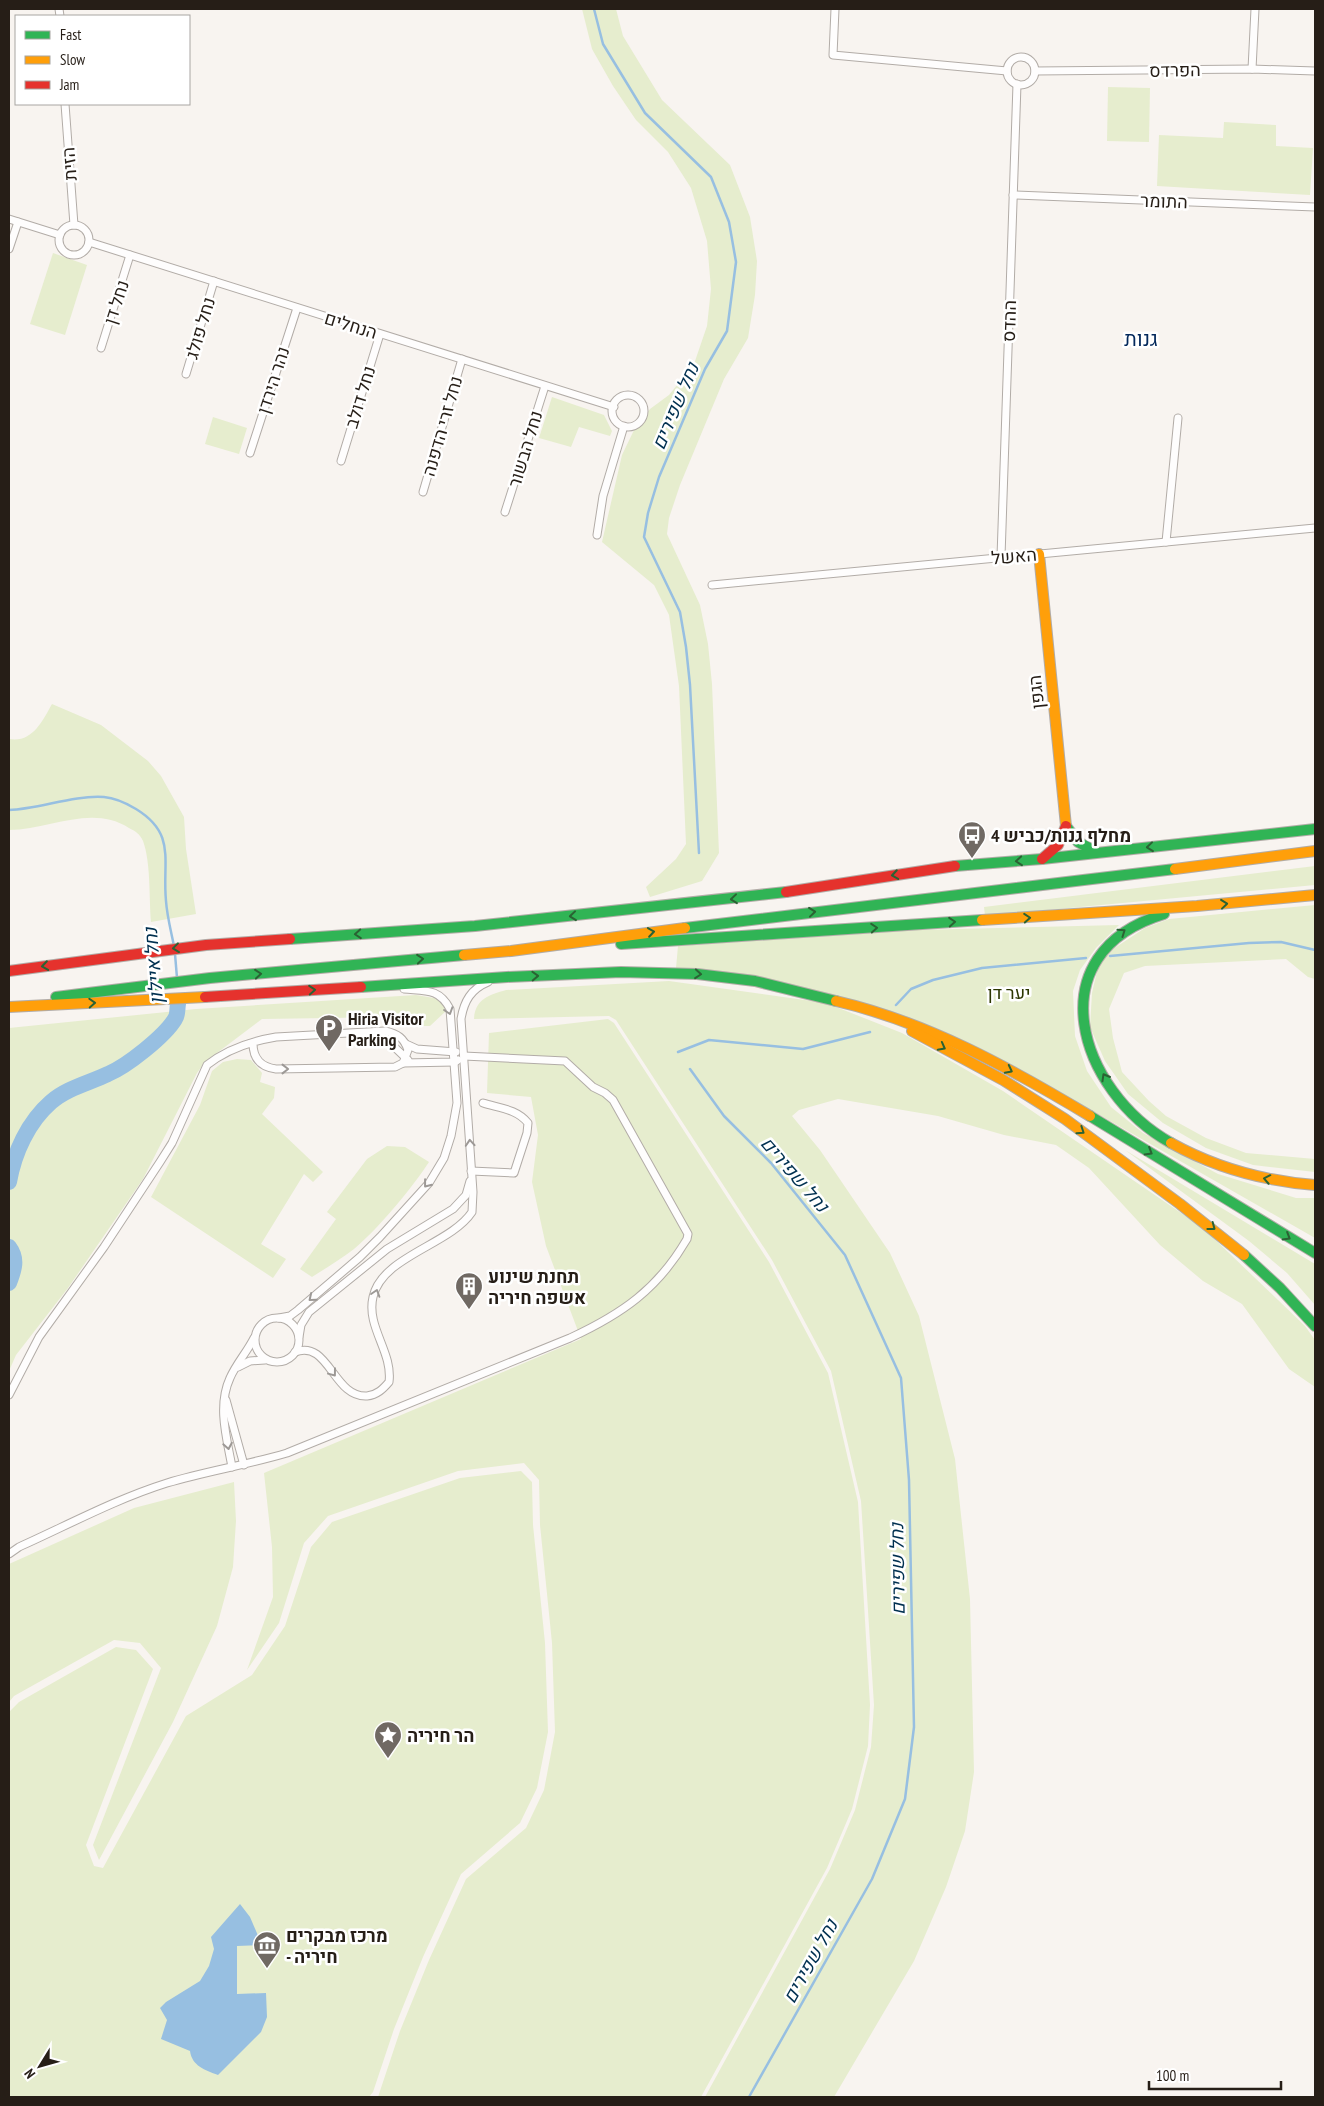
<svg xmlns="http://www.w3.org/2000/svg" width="1324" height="2106" viewBox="0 0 1324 2106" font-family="'PT Sans Narrow',Heebo,sans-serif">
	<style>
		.green { fill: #e6edce }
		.water { fill: #97bfe1 }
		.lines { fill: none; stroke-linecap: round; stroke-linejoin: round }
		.stream { stroke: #97bfe1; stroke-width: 2.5 }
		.river { stroke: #97bfe1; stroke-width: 16 }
		.street-casing { stroke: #b2aca7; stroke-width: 9 }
		.fast-casing { stroke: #b2aca7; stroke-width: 12 }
		.slow-casing { stroke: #b2aca7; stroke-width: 12 }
		.jam-casing { stroke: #b2aca7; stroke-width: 12 }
		.street { stroke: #fefdfd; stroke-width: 7 }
		.fast { stroke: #30b455; stroke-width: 10 }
		.slow { stroke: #ff9f0a; stroke-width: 10 }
		.jam { stroke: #e5322d; stroke-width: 10 }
		.oneway { stroke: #2a6233 }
		.oneway2 { stroke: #9d9996 }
		.labels { text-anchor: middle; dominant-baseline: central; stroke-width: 5; stroke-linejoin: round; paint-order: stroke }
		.street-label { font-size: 18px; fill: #261e17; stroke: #fff }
		.poi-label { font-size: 18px; font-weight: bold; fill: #261e17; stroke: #fff; text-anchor: start }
		.park-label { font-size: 18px; fill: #2c3701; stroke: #fff }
		.water-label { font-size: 19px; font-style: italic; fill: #003050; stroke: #fff }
		.quarter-label { font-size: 20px; fill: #03285b; stroke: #fff }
	</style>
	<rect width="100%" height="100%" fill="#f8f4f0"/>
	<g class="green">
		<path d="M582 9H616L623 36 662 100 730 165 750 217 757 261 755 295 748 338 724 379 680 485 669 518 667 534 700 605 708 644 712 684 719 853 702 881 650 897 646 887 676 859 686 844 679 686 669 615 654 585 602 542 622 455 635 428 650 409 669 395 694 364 707 326 711 289 707 241 691 188 668 152 636 120 613 86 592 49Z"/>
		<path d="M1108 87 1150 88 1149 142 1107 141Z"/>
		<path d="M1224 122 1276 125V146L1313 148 1310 195 1157 186 1159 135 1223 138Z"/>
		<path d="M53 253 87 265 65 335 30 324Z"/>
		<path d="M552 397 604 415 612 431 610 436 579 427 571 447 539 438Z"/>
		<path d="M213 417 247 428 239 454 205 444Z"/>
		<path d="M52 704 101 725 148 761 161 776 184 817 186 849 196 914 151 922C149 898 151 863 143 841 140 834 135 831 129 828 91 804 50 830 9 830V739C32 743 42 722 52 704Z"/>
		<path d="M1315 866V885L985 916 984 907Z"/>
		<path d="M1315 905V979L1308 977 1286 959 1145 966 1124 973 1109 1009 1113 1038 1122 1072 1149 1101 1166 1116 1206 1138 1246 1153 1315 1159V1172L1253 1165 1206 1148 1163 1123 1128 1094 1105 1061 1090 1027 1092 993 1098 967 1113 949 1145 928 1169 919Z"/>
		<path d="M1119 925 1096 948 1080 970 1073 991 1075 1036 1087 1071 1111 1107 1143 1133 1218 1174 1296 1198H1315V1238L1014 1066 936 1028 676 968 678 946 917 930Z"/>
		<path d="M669 981 826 1003 902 1033 1003 1091 1203 1228 1305 1326 1315 1340V1387L1289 1369 1242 1304 1203 1281 1160 1245 1089 1168 1056 1145 1004 1135 938 1116 838 1099 799 1110 792 1116 820 1150 890 1253 919 1316 955 1459 970 1599 974 1772 965 1831 946 1887 914 1961 834 2097H705L830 1869 855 1810 871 1747 874 1705 861 1501 831 1371 772 1260 616 1020 609 1016 474 1019C475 999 489 995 506 990Z"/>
		<path d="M416 995 440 999 446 1011 430 1026H418L396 1017 262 1019 205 1062 197 1073 143 1179 68 1288 16 1355 9 1371V1028L196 1009Z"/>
		<path d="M608 1019 614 1023 769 1262 828 1373 858 1502 870 1705 868 1746 852 1809 827 1868 701 2097H378L400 2031 429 1960 466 1879 526 1828 544 1790 555 1732 552 1643 540 1525 539 1480 524 1463 458 1471 328 1516 304 1543 279 1623 247 1670 273 1597 272 1547 264 1473 581 1339 546 1246 532 1182 538 1135 531 1097 487 1093 489 1033Z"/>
		<path d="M237 1059 251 1060 262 1073 260 1082 275 1087 274 1098 262 1114 323 1172 313 1182 304 1174 261 1244 286 1259 273 1278 151 1197 200 1105 212 1071 223 1062Z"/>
		<path d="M387 1146 405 1147 429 1162C412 1188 378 1229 354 1249 341 1259 326 1268 312 1277L300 1269 336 1219 327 1212 367 1159Z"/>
		<path d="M1125 1150 1315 1264V1305L1287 1273 1249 1241Z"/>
		<path d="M521 1471 532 1482 533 1525 545 1643 548 1732 537 1788 520 1823 461 1874 423 1957 394 2029 373 2092 369 2097H9V1712L19 1702 116 1647 136 1650 153 1669 86 1845 94 1866 103 1868 186 1716 252 1675 285 1626 311 1547 332 1522 460 1478Z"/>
		<path d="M234 1482 236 1521 233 1567 217 1626 173 1722 99 1860 93 1845 161 1668 140 1643 114 1640 14 1696 9 1702V1564L134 1508Z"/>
	</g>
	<path class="water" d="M240 1904 250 1917 262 1945 237 1946V1994L266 1993 267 2017 261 2032 218 2075C205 2070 192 2066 190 2051L161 2039 167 2020 160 2008 166 2002 200 1981 209 1966 214 1949 211 1937Z"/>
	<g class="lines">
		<g class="stream">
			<path d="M594 9 603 44 645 113 711 177 729 222 736 262 727 331 705 369 659 477 648 513 644 537 680 612 686 647 690 685 699 853"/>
			<path d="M9 810C40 809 72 795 104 797 116 798 126 803 136 809 177 834 162 861 166 901 167 916 171 931 174 946"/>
			<path d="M175 954 177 978"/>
			<path d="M1110 956 1249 943 1281 942 1315 950"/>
			<path d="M896 1005 911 989 933 980 982 968 1086 958"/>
			<path d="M678 1052 709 1040 803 1049 870 1032"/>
			<path d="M690 1069 724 1116 771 1163 845 1255 901 1378 909 1480 914 1727 905 1799 872 1879 749 2097"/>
		</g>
		<g class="river">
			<path d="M9 1182C14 1153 28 1122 51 1102 67 1088 89 1083 108 1074 127 1066 165 1036 175 1019 178 1015 177 1009 178 1004"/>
			<path d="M9 1247C18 1259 14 1270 9 1283"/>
		</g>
		<g class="street-casing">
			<g id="street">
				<path d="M59 9 60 16"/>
				<path d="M835 9 833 55 1007 71"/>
				<circle cx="1021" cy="71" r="14"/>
				<path d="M1252 69 1255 9"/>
				<path d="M1035 71 1252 69 1315 71"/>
				<path d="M65 104 74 225"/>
				<path d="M1013 195 1315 207"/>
				<path d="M9 219 60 235"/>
				<circle cx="74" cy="240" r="15"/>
				<path d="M89 242 614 407"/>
				<path d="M9 249 18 222"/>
				<path d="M101 348 130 255"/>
				<path d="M186 374 214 281"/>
				<circle cx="628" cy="411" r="16"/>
				<path d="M250 453 297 308"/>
				<path d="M341 461 380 334"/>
				<path d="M423 492 462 359"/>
				<path d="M505 512 545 386"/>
				<path d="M597 535 603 496 624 426"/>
				<path d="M1166 542 1178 418"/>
				<path d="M1001 557 1017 84"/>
				<path d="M712 585 1315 528"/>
				<path d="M375 1032 387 1040 408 1060"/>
				<path d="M406 1044 417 1049 456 1052"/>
				<path d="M403 1063 455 1062 458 1060"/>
				<path d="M471 1171 514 1173 527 1133 528 1123C517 1109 499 1108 483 1103"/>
				<circle cx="277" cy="1340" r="22"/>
				<path d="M279 1318 290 1316 298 1310 360 1257 380 1237 429 1183 444 1158 451 1136 457 1103 450 1009C439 988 425 991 404 989"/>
				<path d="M299 1337 301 1325 309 1312 387 1249 453 1209 466 1195 470 1181"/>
				<path d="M295 1352C329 1339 333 1398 367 1396 377 1395 383 1389 389 1382 393 1352 366 1327 373 1297 382 1256 450 1245 472 1212L473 1192 461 1019C464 1001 471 989 488 982"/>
				<path d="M238 1367 250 1361 265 1360"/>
				<path d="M9 1395 39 1337 104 1247 160 1162 172 1143 207 1065C226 1050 252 1041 276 1037L385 1031C398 1034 404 1038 408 1050L403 1063 395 1067 276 1069C261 1067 253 1059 253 1043"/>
				<path d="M226 1400 244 1465"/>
				<path d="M232 1467C227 1439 217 1406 230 1378 236 1364 247 1352 254 1338"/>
				<path d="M9 1554 19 1547C68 1525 116 1499 167 1483 207 1471 247 1465 287 1453L570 1338C622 1314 658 1289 687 1239L688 1234 613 1100 605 1093 593 1087 565 1061 464 1056"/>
			</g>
		</g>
		<g class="fast-casing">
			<g id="fast">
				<path d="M1066 826 1078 842 1095 851"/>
				<path d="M955 866 1042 859 1315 829"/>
				<path d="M1164 914C1035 953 1078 1091 1171 1143"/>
				<path d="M685 928 1175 869"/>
				<path d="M290 939 475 926 786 892"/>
				<path d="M621 944 982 920"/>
				<path d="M361 987 507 977 621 972 697 974 755 981 836 1001"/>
				<path d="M56 997 210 978 464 955"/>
				<path d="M1090 1116 1315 1253"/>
				<path d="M1244 1255 1280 1288 1315 1326"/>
			</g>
		</g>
		<g class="slow-casing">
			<g id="slow">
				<path d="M1039 554 1066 826"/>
				<path d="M1175 869 1315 851"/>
				<path d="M982 920 1197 906 1315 895"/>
				<path d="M464 955 511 951 685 928"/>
				<path d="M836 1001C927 1022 1010 1068 1090 1116"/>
				<path d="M9 1007 205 997"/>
				<path d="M912 1031 1003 1080 1065 1119 1180 1204 1244 1255"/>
				<path d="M1171 1143C1216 1168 1264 1181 1315 1185"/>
			</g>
		</g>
		<g class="jam-casing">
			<g id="jam">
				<path d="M1042 859 1058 845 1066 826"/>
				<path d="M786 892 955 866"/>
				<path d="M9 971 206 945 290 939"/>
				<path d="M205 997 361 987"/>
			</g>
		</g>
		<use href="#street" class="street"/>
		<use href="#fast" class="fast"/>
		<use href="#slow" class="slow"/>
		<use href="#jam" class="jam"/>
	</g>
	<defs><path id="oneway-chevron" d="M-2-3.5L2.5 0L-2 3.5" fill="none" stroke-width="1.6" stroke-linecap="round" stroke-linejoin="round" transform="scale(1.25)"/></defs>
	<g class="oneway">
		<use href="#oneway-chevron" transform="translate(1150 847) rotate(174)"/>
		<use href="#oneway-chevron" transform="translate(1019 861) rotate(175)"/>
		<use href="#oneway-chevron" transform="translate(895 875) rotate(171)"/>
		<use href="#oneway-chevron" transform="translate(734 899) rotate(174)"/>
		<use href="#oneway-chevron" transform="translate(1224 904) rotate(-6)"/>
		<use href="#oneway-chevron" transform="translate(812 912) rotate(-6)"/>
		<use href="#oneway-chevron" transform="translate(573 916) rotate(174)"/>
		<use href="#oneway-chevron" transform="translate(1027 918) rotate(-4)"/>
		<use href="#oneway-chevron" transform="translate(952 922) rotate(-4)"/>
		<use href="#oneway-chevron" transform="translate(874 928) rotate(-4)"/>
		<use href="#oneway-chevron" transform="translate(651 932) rotate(-8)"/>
		<use href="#oneway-chevron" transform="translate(1122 932) rotate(-35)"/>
		<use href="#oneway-chevron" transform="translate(358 934) rotate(176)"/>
		<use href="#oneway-chevron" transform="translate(176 948) rotate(173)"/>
		<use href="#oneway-chevron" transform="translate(420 959) rotate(-5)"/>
		<use href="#oneway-chevron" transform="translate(45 966) rotate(172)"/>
		<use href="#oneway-chevron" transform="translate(258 974) rotate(-5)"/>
		<use href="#oneway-chevron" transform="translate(698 974) rotate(5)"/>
		<use href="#oneway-chevron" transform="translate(535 976) rotate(-2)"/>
		<use href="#oneway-chevron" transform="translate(312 990) rotate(-4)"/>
		<use href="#oneway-chevron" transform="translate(92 1003) rotate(-3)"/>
		<use href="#oneway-chevron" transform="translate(942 1047) rotate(28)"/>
		<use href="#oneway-chevron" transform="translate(1009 1070) rotate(27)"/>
		<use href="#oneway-chevron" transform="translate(1105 1077) rotate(-120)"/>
		<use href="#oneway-chevron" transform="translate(1081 1131) rotate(34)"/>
		<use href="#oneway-chevron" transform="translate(1149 1152) rotate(31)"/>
		<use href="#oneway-chevron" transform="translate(1267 1179) rotate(-169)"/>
		<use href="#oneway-chevron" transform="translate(1212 1227) rotate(37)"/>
		<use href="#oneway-chevron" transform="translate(1287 1237) rotate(31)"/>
	</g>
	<g class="oneway2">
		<use href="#oneway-chevron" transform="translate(449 1011) rotate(72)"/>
		<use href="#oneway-chevron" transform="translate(285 1069)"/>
		<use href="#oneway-chevron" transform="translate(470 1143) rotate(-94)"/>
		<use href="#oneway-chevron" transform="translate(427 1184) rotate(128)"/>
		<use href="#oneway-chevron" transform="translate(376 1293) rotate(-72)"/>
		<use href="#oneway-chevron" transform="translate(312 1298) rotate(141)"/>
		<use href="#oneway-chevron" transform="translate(333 1373) rotate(53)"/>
		<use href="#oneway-chevron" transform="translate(228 1446) rotate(80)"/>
	</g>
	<defs>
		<g id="bus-pin" transform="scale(1.4375)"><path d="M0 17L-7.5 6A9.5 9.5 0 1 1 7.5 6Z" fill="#706963" stroke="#fff"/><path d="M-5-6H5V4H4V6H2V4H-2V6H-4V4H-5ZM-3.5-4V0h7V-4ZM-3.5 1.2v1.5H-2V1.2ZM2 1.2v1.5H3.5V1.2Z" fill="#fff"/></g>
		<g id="parking-pin" transform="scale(1.4375)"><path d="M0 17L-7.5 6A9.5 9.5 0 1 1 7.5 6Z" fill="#706963" stroke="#fff"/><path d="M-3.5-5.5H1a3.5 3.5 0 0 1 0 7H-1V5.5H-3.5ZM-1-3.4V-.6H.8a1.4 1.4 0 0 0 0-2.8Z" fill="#fff"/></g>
		<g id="building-pin" transform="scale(1.4375)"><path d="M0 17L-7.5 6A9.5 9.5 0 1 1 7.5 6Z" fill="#706963" stroke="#fff"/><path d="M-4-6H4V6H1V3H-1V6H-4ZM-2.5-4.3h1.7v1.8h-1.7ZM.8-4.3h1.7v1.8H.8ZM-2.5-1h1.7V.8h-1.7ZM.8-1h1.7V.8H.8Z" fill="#fff"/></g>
		<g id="sight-pin" transform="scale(1.4375)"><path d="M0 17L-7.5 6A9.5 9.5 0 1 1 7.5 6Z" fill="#706963" stroke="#fff"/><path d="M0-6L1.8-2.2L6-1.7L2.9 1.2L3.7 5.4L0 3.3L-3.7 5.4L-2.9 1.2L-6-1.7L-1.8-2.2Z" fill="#fff"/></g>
		<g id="museum-pin" transform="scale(1.4375)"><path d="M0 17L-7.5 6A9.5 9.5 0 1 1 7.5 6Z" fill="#706963" stroke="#fff"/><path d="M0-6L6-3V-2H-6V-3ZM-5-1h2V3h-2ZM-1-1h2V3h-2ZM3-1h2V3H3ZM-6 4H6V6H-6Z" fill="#fff"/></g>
	</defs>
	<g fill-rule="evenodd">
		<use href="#bus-pin" x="972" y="835"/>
		<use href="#parking-pin" x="329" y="1028"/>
		<use href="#building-pin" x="469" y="1286"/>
		<use href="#sight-pin" x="388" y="1735"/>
		<use href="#museum-pin" x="267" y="1945"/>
	</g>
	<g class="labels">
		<g class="street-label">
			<text transform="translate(1175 70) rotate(-1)">הפרדס</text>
			<text transform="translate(69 164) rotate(-94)">הזית</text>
			<text transform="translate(1164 201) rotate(2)">התומר</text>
			<text transform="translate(116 302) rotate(-72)">נחל דן</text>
			<text transform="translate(1009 321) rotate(-88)">ההדס</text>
			<text transform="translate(351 325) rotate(17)">הנחלים</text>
			<text transform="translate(200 328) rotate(-73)">נחל פולג</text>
			<text transform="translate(273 380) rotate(-72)">נהר הירדן</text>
			<text transform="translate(360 397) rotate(-73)">נחל דולב</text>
			<text transform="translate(442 426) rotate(-74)">נחל זרי הדפנה</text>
			<text transform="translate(525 449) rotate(-73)">נחל הבשור</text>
			<text transform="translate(1014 556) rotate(-5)">האשל</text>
			<text transform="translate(1036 692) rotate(-96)">הגפן</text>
		</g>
		<g class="poi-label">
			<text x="991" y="835">מחלף גנות/כביש 4</text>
			<text x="348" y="1018">Hiria Visitor<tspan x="348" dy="21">Parking</tspan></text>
			<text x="488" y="1276">תחנת שינוע<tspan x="488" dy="21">אשפה חיריה</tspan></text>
			<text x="407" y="1735">הר חיריה</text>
			<text x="286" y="1935">מרכז מבקרים<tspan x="286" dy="21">- חיריה</tspan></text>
		</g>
		<g class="park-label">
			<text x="1009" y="992">יער דן</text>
		</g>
		<g class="water-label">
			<text transform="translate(675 406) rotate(-67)">נחל שפירים</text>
			<text transform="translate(153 966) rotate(-95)">נחל איילון</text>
			<text transform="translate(795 1174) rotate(49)">נחל שפירים</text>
			<text transform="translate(897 1569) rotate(-91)">נחל שפירים</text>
			<text transform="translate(810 1961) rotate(-61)">נחל שפירים</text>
		</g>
		<g class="quarter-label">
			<text x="1141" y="339">גנות</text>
		</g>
	</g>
	<rect width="1324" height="2106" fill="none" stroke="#261e17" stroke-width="20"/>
	<rect x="15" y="15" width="175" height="90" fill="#ffffff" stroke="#a8a5a2"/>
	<rect x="25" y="31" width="25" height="8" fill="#30b455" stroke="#a8a5a2"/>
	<text x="60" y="40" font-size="15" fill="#261e17">Fast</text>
	<rect x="25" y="56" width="25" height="8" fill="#ff9f0a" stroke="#a8a5a2"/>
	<text x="60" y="65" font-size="15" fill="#261e17">Slow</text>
	<rect x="25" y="81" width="25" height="8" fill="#e5322d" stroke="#a8a5a2"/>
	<text x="60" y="90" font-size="15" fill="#261e17">Jam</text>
	<g transform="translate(40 2066) rotate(233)" stroke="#ffffff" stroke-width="4" paint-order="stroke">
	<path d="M0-4L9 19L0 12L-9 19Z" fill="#261e17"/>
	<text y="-8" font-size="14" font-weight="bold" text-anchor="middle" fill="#261e17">N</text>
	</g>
	<path d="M1149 2081v8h132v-8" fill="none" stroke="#261e17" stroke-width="2.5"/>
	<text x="1156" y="2081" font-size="15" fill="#261e17" stroke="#ffffff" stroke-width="4" paint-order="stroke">100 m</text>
</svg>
